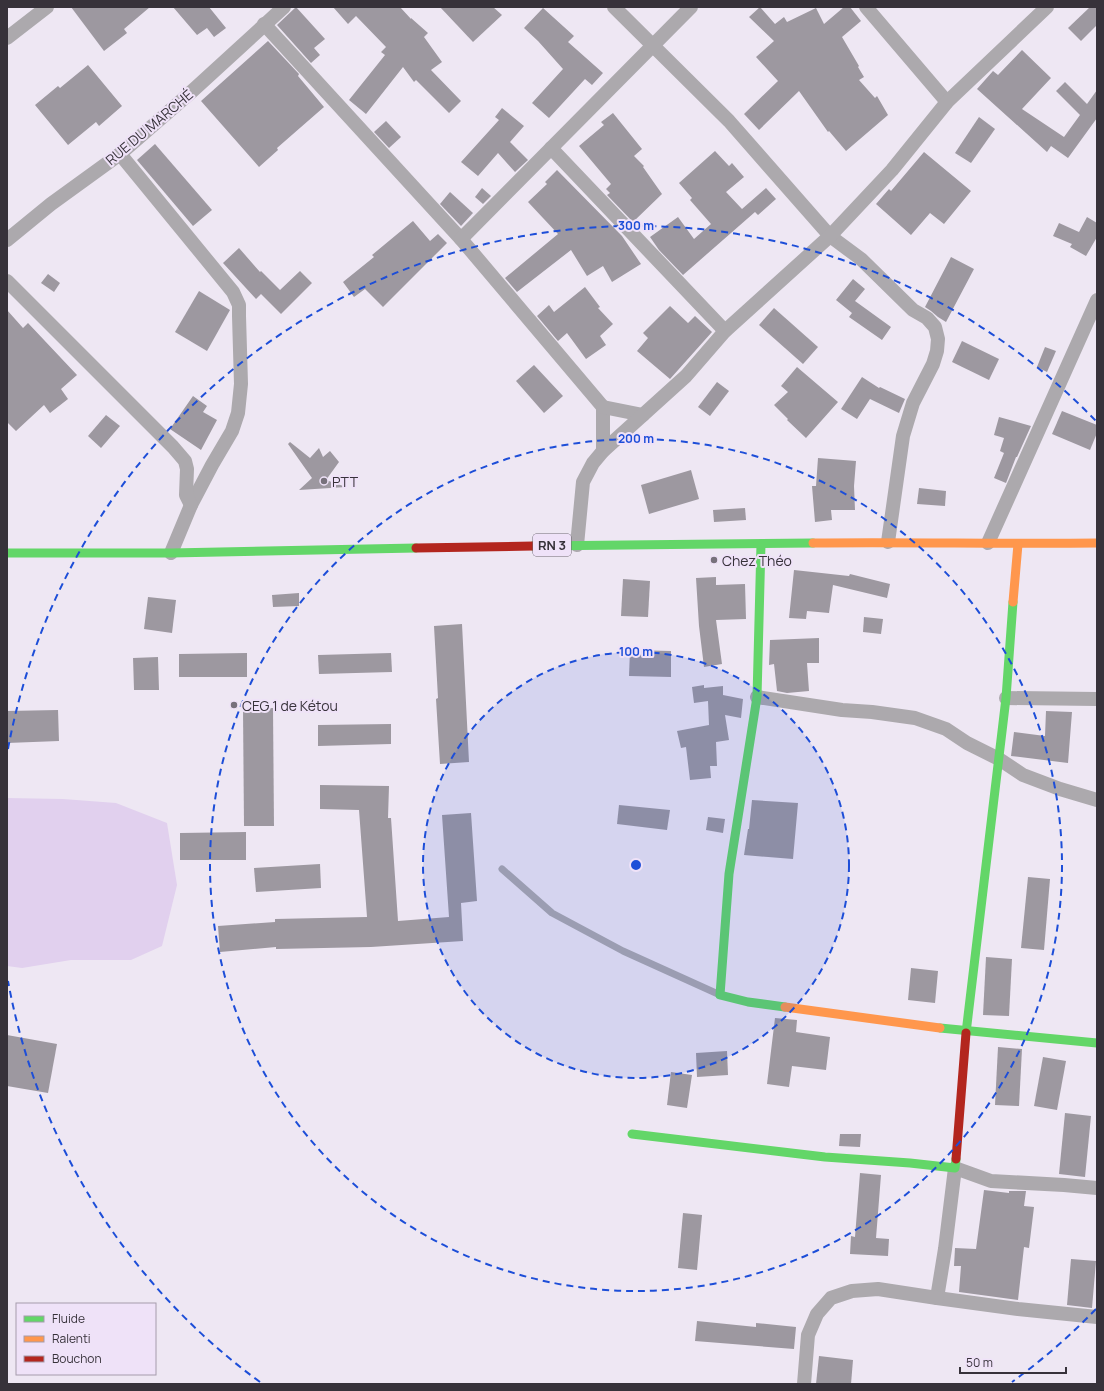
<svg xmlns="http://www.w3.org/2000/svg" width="1104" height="1391" viewBox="0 0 1104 1391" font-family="Manrope,sans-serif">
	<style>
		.green { fill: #e1d0ee }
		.building { fill: #9d98a0 }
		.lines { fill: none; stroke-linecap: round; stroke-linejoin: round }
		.lane { stroke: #aca9ad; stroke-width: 7 }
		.street { stroke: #aca9ad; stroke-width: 14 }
		.fast { stroke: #63d668; stroke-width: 9 }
		.slow { stroke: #ff974d; stroke-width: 9 }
		.jam { stroke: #b3261e; stroke-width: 9 }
		.ring { fill: none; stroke: #1d4ed8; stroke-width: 2; stroke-dasharray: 7 5 }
		.poi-dot { fill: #77717b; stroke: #efe2f8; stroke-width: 1.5 }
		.labels { text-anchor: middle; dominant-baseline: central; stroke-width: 4; stroke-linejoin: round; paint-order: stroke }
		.shield { fill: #efe2f8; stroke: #6e6773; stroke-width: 1 }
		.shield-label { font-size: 13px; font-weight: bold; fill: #37323a }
		.street-label { font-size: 14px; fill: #37323a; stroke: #efe2f8 }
		.poi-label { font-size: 14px; fill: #37323a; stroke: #efe2f8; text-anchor: start }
		.centre { fill: #1d4ed8; stroke: #efe2f8; stroke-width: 2 }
		.ring-label { font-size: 12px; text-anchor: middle; font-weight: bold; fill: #1d4ed8; stroke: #efe2f8; stroke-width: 4; stroke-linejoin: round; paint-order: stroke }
	</style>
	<rect width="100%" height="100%" fill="#eee7f3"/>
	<path class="green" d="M7 798 63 799 116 803 167 823 177 885 162 946 131 960H71L22 968 7 966Z"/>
	<g class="building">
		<path d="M71 7H150L124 29 127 33 104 51Z"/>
		<path d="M173 7H209L226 28 214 37 207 28 197 35Z"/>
		<path d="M296 7 325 39 314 48 320 55 311 63 277 25Z"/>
		<path d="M333 7H400L411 19V18L428 33 424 37 442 62 431 70 461 101 449 113 416 80 414 82 403 67 366 114 349 100 385 55 381 52 386 47 356 16 348 24Z"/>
		<path d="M440 7H493L502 15 473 42Z"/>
		<path d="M760 7 775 24 784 17 787 22 816 8 824 24 844 7H850L861 21 842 37 859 66 858 67 864 77 859 80 875 98 877 96 888 115 846 151 829 131 828 132 799 91 759 130 744 114 778 81 756 57 774 41 749 17Z"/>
		<path d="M1090 7H1097V25L1081 41 1068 28Z"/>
		<path d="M543 8 574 36 568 42 603 73 592 85 585 79 549 118 532 103 563 69 538 41 524 28Z"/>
		<path d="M268 41 299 74 298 76 324 107 277 148 278 150 259 167 201 101Z"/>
		<path d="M1022 50 1051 78 1022 109 1064 137 1080 115 1056 91 1065 82 1087 104 1097 90V118L1068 158 1051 146 1047 152 977 89 993 71 998 75Z"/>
		<path d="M88 65 122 106 99 126 96 122 68 145 35 105 58 86 60 88Z"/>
		<path d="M502 108 524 126 510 142 528 160 515 172 498 153 478 176 461 162 499 120 495 117Z"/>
		<path d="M613 113 642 149 634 156 644 166 643 167 662 194 633 222 607 195 610 193 606 189 611 184 579 146 604 125 601 122Z"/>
		<path d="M979 117 995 129 971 163 955 153Z"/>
		<path d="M386 121 401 137 389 148 374 132Z"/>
		<path d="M155 144 212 210 193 226 137 160Z"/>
		<path d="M715 151 729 166 732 163 744 177 726 192 742 209 766 188 776 199 758 215 755 212 683 275 659 250 650 237 678 217 694 239 711 224 690 200 692 198 679 183Z"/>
		<path d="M924 152 971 191 944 224 930 213 911 235 876 204 889 189 891 191Z"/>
		<path d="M557 170 622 236 641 264 612 282 603 266 587 276 571 250 517 292 505 278 558 234 528 202 547 184 545 182Z"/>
		<path d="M482 188 491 196 483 204 475 197Z"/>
		<path d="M450 192 473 213 461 226 440 204Z"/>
		<path d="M1087 217 1097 223V237L1086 256 1070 247 1072 244 1053 236 1059 223 1079 232Z"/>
		<path d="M413 221 430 241 438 234 447 243 383 307 365 289 354 297 343 282 374 257 372 255Z"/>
		<path d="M239 248 260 272 261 271 280 290 300 271 312 283 281 314 261 294 256 299 223 263Z"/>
		<path d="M951 257 974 269 946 322 938 317 931 311 925 307Z"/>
		<path d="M48 274 60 283 54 292 41 283Z"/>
		<path d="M853 279 865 289 855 301 891 327 882 340 849 317 852 313 836 300Z"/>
		<path d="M585 287 600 307 598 308 613 324 600 336 606 345 586 359 567 333 558 341 537 316 549 305 554 312Z"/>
		<path d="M199 291 230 310 207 351 175 332Z"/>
		<path d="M670 306 688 323 695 316 712 332 670 379 637 351 648 338 643 333Z"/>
		<path d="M774 308 818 347 803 364 759 325Z"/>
		<path d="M7 310 23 328 28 323 77 375 61 389 68 399 50 413 44 405 16 431 7 422Z"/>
		<path d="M962 341 999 359 989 380 952 362Z"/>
		<path d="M1045 347 1056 351 1047 372 1037 367Z"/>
		<path d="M534 365 563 396 544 413 516 381Z"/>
		<path d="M797 367 838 402 806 438 787 420 788 419 774 405 788 392 781 386Z"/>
		<path d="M862 377 879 388 880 387 905 399 899 413 870 399 857 419 841 409Z"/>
		<path d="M717 382 729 391 710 416 698 407Z"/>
		<path d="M193 396 207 406 203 412 217 420 201 450 170 429Z"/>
		<path d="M1062 411 1097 425V433L1090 450 1052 434Z"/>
		<path d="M106 415 120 426 101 448 88 436Z"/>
		<path d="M999 417 1031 426 1017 457H1016L1006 483 994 478 1004 453 1000 451 1004 438 994 435Z"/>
		<path d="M290 442 310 458 319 448 323 457 330 451 339 462 326 480 346 487 299 490 312 478 288 444Z"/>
		<path d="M818 458 856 461 854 486 855 510H831L832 520 815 522 812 486H816Z"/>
		<path d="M691 470 699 499 649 514 641 485Z"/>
		<path d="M919 488 946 491 945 506 917 504Z"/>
		<path d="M745 508 746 520 714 522 713 510Z"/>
		<path d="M794 570 849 576 850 574 890 584 887 598 833 585 829 613 807 611 806 619 789 618Z"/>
		<path d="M716 577V585L745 584 746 619 716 620 722 664 704 667 699 626 696 578Z"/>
		<path d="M623 579 650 581 648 617 621 616Z"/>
		<path d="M299 593V606L273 607 272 595Z"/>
		<path d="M148 597 176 600 172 633 144 629Z"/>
		<path d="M864 617 883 619 881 634 863 632Z"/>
		<path d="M462 624 469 762 440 764 436 699 438 698 434 626Z"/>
		<path d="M819 638V663H807L809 691 787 693 777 691 774 664 769 665 770 640Z"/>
		<path d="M630 650 671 651V677L629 676Z"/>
		<path d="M247 653V677H179V654Z"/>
		<path d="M391 653 392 672 319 674 318 655Z"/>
		<path d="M158 657 159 690H134L133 658Z"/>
		<path d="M704 685V688L723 686V695L743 699 741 718 725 715 729 740 716 742 717 766H710L711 778 690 780 686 747 681 748 677 731 709 725 708 701 694 703 692 687Z"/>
		<path d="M273 708 274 826H244L243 709Z"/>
		<path d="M58 710 59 741 7 743V711Z"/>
		<path d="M1046 711 1072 712 1068 763 1011 756 1014 732 1045 736Z"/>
		<path d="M391 724V744L318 746V725Z"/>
		<path d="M320 785 389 786 388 818H391L398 921 449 917 442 815 471 813 477 901 461 903 463 941 371 947 276 949V947L220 952 218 926 275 922V919L367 917 359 810 320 809Z"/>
		<path d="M752 800 798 803 793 859 744 855 748 829H749Z"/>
		<path d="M619 805 670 810 667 830 617 824Z"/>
		<path d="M708 817 725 819 723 833 706 830Z"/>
		<path d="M246 832V860H180V833Z"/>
		<path d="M320 864 321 888 256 892 254 868Z"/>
		<path d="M1028 877 1050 879 1044 950 1021 948Z"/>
		<path d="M986 957 1012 959 1009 1016 983 1015Z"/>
		<path d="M911 968 938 971 935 1003 908 1000Z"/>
		<path d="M775 1018 797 1020 796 1032 830 1037 826 1070 792 1066 789 1087 767 1084Z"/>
		<path d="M7 1035 57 1044 48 1093 7 1086Z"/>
		<path d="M998 1047 1022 1049 1019 1106 995 1105Z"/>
		<path d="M727 1051 728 1075 697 1077 696 1053Z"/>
		<path d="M1043 1057 1066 1061 1057 1110 1034 1106Z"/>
		<path d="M671 1072 692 1075 687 1108 667 1105Z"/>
		<path d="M1065 1113 1091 1116 1085 1177 1059 1174Z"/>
		<path d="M840 1134H861L860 1147 839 1146Z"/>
		<path d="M860 1173 881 1175 876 1238 889 1239 888 1256 850 1254 851 1236 855 1237Z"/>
		<path d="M984 1190 1009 1193V1191H1026L1024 1206 1034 1207 1029 1248 1024 1247 1018 1300 959 1292 961 1266H954L955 1248 976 1249Z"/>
		<path d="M683 1213 702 1215 697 1270 678 1268Z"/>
		<path d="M1071 1259 1096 1261 1092 1308 1067 1305Z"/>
		<path d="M697 1321 756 1327V1323L796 1327 794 1349 695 1341Z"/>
		<path d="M819 1356 853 1360 851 1384H816Z"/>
	</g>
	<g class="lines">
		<path class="lane" d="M502 869 552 913 623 951 718 994"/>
		<g class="street">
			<path d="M614 7 729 121 830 236 861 259 913 310 927 318 935 327 938 339 937 351 933 364 913 403 903 436 888 542"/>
			<path d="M866 7 947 102"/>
			<path d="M264 24 461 239 603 407V451"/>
			<path d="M7 38 47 7"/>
			<path d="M551 148 725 331"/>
			<path d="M120 154 233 292 239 305V316L241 384 238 413 232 431 212 465 191 505 171 553"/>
			<path d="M461 239 691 7"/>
			<path d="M7 240 51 204 120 154 189 94 284 7"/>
			<path d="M7 281 173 447 185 461 187 469 186 495 191 505"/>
			<path d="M603 407 643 415"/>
			<path d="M988 543 1097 300"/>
			<path d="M577 545 583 482 593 463 603 451 686 376 725 331 830 236 892 170 947 102 1047 7"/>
			<path d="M757 697 842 710 872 712 915 718 946 729 967 743 999 759 1023 775 1060 789 1097 800"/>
			<path d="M1006 698 1097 699"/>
			<path d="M1097 1188 1064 1185 991 1181 955 1168 945 1249 937 1298 1018 1309 1097 1317"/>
			<path d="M804 1384 808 1335 817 1314 831 1298 852 1291 878 1289 937 1298"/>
		</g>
		<g class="fast">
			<path d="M761 544 757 697 729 874 720 995 748 1002 785 1007"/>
			<path d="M533 546 813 543"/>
			<path d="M7 553H171L416 548"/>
			<path d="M940 1028 1097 1043"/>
			<path d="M966 1033 1006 698 1013 602"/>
			<path d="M632 1134 825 1157 910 1163 955 1168 956 1159"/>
		</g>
		<g class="slow">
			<path d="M813 543C908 542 1002 544 1097 543"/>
			<path d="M1013 602 1018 544"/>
			<path d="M785 1007 940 1028"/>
		</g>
		<g class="jam">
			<path d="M416 548 533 546"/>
			<path d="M956 1159 966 1033"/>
		</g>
	</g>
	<circle cx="636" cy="865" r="213" fill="#1d4ed8" fill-opacity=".12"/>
	<g class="ring">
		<circle cx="636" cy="865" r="213"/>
		<circle cx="636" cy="865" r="426"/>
		<path d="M1096 1309A639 639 0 0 1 1012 1382M260 1382A639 639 0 0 1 8 981M8 749A639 639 0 0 1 1096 421"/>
	</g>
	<g class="poi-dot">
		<circle cx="324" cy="481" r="4"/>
		<circle cx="714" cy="560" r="4"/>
		<circle cx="234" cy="705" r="4"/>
	</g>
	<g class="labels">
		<rect class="shield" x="533" y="534" width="38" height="22" rx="3"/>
		<g class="shield-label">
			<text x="552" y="545">RN 3</text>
		</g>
		<g class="street-label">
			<text transform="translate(149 127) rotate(-40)">RUE DU MARCHÉ</text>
		</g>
		<g class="poi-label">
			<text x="332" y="481">PTT</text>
			<text x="722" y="560">Chez Théo</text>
			<text x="242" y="705">CEG 1 de Kétou</text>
		</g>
	</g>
	<circle cx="636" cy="865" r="6" class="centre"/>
	<g class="ring-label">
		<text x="636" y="230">300 m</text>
		<text x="636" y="443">200 m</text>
		<text x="636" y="656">100 m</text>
	</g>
	<rect width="1104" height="1391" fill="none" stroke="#37323a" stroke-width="16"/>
	<rect x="16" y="1303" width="140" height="72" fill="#efe2f8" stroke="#a59cac"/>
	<rect x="24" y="1316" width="20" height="6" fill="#63d668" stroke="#a59cac"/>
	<text x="52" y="1323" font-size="12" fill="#37323a">Fluide</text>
	<rect x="24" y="1336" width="20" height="6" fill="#ff974d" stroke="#a59cac"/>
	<text x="52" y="1343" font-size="12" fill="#37323a">Ralenti</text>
	<rect x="24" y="1356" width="20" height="6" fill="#b3261e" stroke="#a59cac"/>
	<text x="52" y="1363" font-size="12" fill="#37323a">Bouchon</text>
	<path d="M960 1367v6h106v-6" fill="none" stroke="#37323a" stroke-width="2"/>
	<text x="966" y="1367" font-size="12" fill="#37323a" stroke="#efe2f8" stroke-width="3" paint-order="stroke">50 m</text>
</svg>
